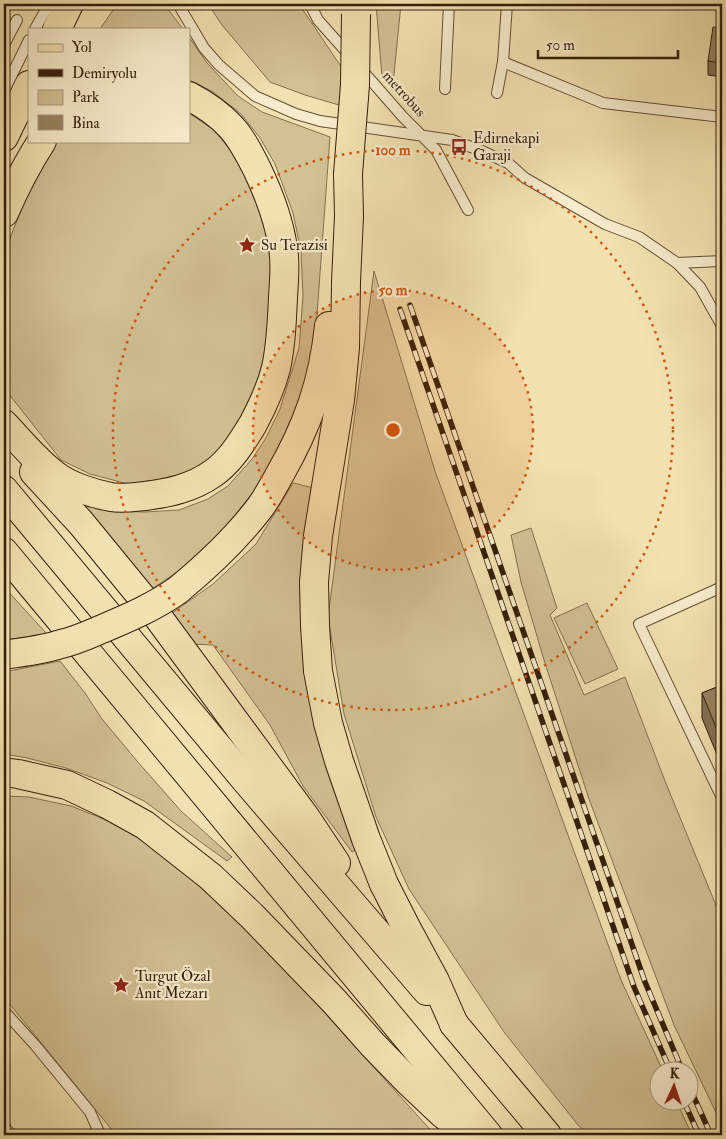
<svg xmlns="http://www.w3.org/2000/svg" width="726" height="1139" viewBox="0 0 726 1139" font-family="'IM FELL Double Pica',serif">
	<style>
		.green { fill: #d2c195; stroke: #827050 }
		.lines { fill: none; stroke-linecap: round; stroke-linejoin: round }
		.service-casing { stroke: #634f34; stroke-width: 12 }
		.primary-casing { stroke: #331e0a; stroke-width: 30 }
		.trunk-casing { stroke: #331e0a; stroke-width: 30 }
		.service { stroke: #f7eccc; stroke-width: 10 }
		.primary { stroke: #f2e2b1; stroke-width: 28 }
		.trunk { stroke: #f2e2b1; stroke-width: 28 }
		.rail-casing { stroke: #331e0a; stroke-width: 5.5 }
		.rail { stroke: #f7eccc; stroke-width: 4; stroke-dasharray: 11; stroke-linecap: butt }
		.trunk-bridge-casing { stroke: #331e0a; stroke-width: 30; stroke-linecap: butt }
		.trunk-bridge { stroke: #f2e2b1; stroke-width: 28 }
		.wall { fill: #817253; stroke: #331e0a }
		.building { fill: #968461; stroke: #331e0a }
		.ring { fill: none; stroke: #d6530c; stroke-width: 2.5; stroke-dasharray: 2.5 5 }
		.labels { text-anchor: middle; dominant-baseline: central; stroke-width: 4.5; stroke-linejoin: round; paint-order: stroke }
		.street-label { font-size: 15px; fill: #331e0a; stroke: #f7eccc }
		.poi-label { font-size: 15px; fill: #331e0a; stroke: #f7eccc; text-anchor: start }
		.centre { fill: #d6530c; stroke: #f7eccc; stroke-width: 2.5 }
		.ring-label { font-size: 15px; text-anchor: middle; font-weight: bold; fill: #d6530c; stroke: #f7eccc; stroke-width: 4.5; stroke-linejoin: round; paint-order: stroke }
	</style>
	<rect width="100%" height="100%" fill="#f2e2b1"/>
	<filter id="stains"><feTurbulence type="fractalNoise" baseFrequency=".004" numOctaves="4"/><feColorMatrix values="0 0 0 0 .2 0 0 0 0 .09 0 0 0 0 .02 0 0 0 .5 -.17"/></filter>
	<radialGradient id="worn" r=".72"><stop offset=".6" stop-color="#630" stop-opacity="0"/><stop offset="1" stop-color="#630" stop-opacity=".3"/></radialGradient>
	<g class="green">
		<path d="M117 4H164L183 29H100Z"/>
		<path d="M208 4H299L344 71 339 105 305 95 270 82 222 25Z"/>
		<path d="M376 4H401L393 84 382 77Z"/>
		<path d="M189 37 207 63 238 96 262 112 330 137 314 356 302 404 260 484 222 531 189 564 152 589 85 506 112 511 145 512 179 510 208 499 228 486 252 459 266 438 280 409 299 348 303 296 301 251 293 213 275 164 260 138 241 114 213 92 196 83 189 80Z"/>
		<path d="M189 113 214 130 240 162 258 201 274 252 270 340 259 380 237 427 214 458 179 477 128 484 90 474 61 460 4 388V253L46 148 52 141H189Z"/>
		<path d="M374 271 435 471 621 980 663 1071 658 1072V1102H677L692 1135H589L578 1125 504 1032 409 889 376 817 344 714 328 617Z"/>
		<path d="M293 483 314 488 303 573 360 847 352 852 303 786 270 725 213 645 191 644 172 613 213 584 256 544Z"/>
		<path d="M531 528 557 608 550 615 584 695 625 677 665 781 722 920V1125L674 1025 589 799 544 660 521 582 511 535Z"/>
		<path d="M4 587 47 634 4 640Z"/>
		<path d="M587 603 618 669 585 684 554 618Z"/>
		<path d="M60 661 85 693 102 719 137 761 181 811 232 857 227 861 144 801 107 783 66 768 27 758 4 754V672Z"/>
		<path d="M4 796 29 797 71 806 124 827 177 866 257 938 435 1135H179L112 1130 4 997Z"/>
	</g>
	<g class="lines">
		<g class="service-casing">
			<g id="service">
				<path d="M178 4 204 48 219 65 255 96 296 114 320 121 452 140 482 151 508 163 525 178 605 224 639 237 677 263 700 287 722 326"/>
				<path d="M310 4 318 20 350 56"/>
				<path d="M4 9 7 4"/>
				<path d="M35 29 49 4"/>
				<path d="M4 45 17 20"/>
				<path d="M503 62 603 103 722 117"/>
				<path d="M361 69 403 117 436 150 468 210"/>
				<path d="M445 89 449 4"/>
				<path d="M4 91 29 40"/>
				<path d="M497 93 503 62 507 4"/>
				<path d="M677 263 722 261"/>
				<path d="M722 587 639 624 722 798"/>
				<path d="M4 1011 35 1045 90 1112 98 1130V1135"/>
				<path d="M4 1126 11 1135"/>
			</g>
		</g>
		<g class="primary-casing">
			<path id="primary" d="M454 1024 547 1135"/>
		</g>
		<g class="trunk-casing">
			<g id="trunk">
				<path d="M57 29 69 4"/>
				<path d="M4 137 29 85"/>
				<path d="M348 174 349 216 346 282 345 348 340 400 318 536 314 582 315 626 318 671 328 723 339 761 366 839 384 884 409 933 435 981 454 1024"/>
				<path d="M4 213C15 188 27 164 42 141"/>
				<path d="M4 424C20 441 36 461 55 475 69 486 94 494 111 497 122 499 134 497 145 496 169 493 192 488 212 474 230 462 242 442 253 424 262 407 271 388 276 368 281 345 282 321 283 297 284 281 286 264 283 248 279 220 269 194 257 169 250 155 242 139 231 127 219 114 204 104 189 96"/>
				<path d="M34 472 81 523 158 617 306 818 336 863"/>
				<path d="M4 490 248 783 427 991"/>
				<path d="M4 552 488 1135"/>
				<path d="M178 590C207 566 238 537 261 506 268 496 274 485 280 474 308 425 323 382 329 326"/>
				<path d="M4 772 18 774 67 785 107 804 145 825 211 877 251 915 334 1001 373 1045 408 1081 443 1114 471 1135"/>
			</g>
		</g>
		<use href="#service" class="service"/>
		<use href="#primary" class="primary"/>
		<use href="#trunk" class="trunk"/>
		<g class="rail-casing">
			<g id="rail">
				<path d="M410 305 645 982 683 1072"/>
				<path d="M400 309 634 987 671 1072"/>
				<path d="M688 1084 711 1135"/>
				<path d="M684 1102 699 1135"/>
			</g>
		</g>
		<use href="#rail" class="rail"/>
		<g class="trunk-bridge-casing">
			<g id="trunk-bridge">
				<path d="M348 174 355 85 356 14"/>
				<path d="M4 655C23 652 43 650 61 644 75 641 88 635 102 629 128 618 154 607 178 590"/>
			</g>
		</g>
		<use href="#trunk-bridge" class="trunk-bridge"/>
	</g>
	<g class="wall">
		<path d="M722 28V77L708 75V61Z"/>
		<path d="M722 685V767L702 718V693Z"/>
	</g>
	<g class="building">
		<path d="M713 27 722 28V63L708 61Z"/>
		<path d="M722 685V742L702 693Z"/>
	</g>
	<circle cx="393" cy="430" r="140" fill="#d6530c" fill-opacity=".12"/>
	<g class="ring">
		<circle cx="393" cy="430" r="140"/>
		<circle cx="393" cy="430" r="280"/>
	</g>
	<defs>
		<g id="bus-bare" transform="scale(1.35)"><path d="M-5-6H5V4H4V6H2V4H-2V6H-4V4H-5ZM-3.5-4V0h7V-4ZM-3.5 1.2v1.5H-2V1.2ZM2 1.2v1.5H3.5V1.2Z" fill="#8f2418" stroke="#f7eccc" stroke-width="2.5" paint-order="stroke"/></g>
		<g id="sight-bare" transform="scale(1.35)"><path d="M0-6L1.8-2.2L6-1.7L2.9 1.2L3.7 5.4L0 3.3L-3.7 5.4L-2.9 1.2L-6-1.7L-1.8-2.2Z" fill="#8f2418" stroke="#f7eccc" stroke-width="2.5" paint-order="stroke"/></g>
	</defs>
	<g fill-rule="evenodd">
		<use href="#bus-bare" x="459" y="147"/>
		<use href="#sight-bare" x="247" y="245"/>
		<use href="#sight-bare" x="121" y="985"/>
	</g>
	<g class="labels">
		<g class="street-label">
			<text transform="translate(404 94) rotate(48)">metrobus</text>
		</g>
		<g class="poi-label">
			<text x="473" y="138">Edirnekapi<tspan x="473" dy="17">Garaji</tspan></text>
			<text x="261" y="245">Su Terazisi</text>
			<text x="135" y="976">Turgut Özal<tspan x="135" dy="17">Anıt Mezarı</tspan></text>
		</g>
	</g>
	<circle cx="393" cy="430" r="8" class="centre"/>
	<g class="ring-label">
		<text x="393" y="155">100 m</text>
		<text x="393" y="295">50 m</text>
	</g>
	<rect width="726" height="1139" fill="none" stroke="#f2e2b1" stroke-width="20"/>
	<rect x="5" y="5" width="716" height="1129" fill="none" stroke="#331e0a" stroke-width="2.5"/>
	<rect x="10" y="10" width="706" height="1119" fill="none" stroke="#331e0a"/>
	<rect x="28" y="28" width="162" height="115" fill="#f7eccc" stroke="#a99a7e"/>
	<rect x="38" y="44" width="25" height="8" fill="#f2e2b1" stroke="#a99a7e"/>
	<text x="72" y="52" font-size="15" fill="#331e0a">Yol</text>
	<rect x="38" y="69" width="25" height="8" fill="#331e0a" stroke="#a99a7e"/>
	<text x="72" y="78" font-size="15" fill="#331e0a">Demiryolu</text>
	<rect x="38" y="90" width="25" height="15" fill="#d2c195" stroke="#a99a7e"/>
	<text x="72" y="102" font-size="15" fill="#331e0a">Park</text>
	<rect x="38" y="115" width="25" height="15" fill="#968461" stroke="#a99a7e"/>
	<text x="72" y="128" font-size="15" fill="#331e0a">Bina</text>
	<g transform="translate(674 1086) rotate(3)"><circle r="24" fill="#f7eccc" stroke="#a99a7e"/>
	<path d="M0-4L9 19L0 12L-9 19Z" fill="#8f2418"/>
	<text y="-8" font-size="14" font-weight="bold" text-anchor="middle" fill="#331e0a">K</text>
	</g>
	<path d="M538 50v8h140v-8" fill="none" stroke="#331e0a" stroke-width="2.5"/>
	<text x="546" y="50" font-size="15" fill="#331e0a" stroke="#f7eccc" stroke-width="4" paint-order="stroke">50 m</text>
	<rect width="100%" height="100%" filter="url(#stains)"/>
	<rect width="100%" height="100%" fill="url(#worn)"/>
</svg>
